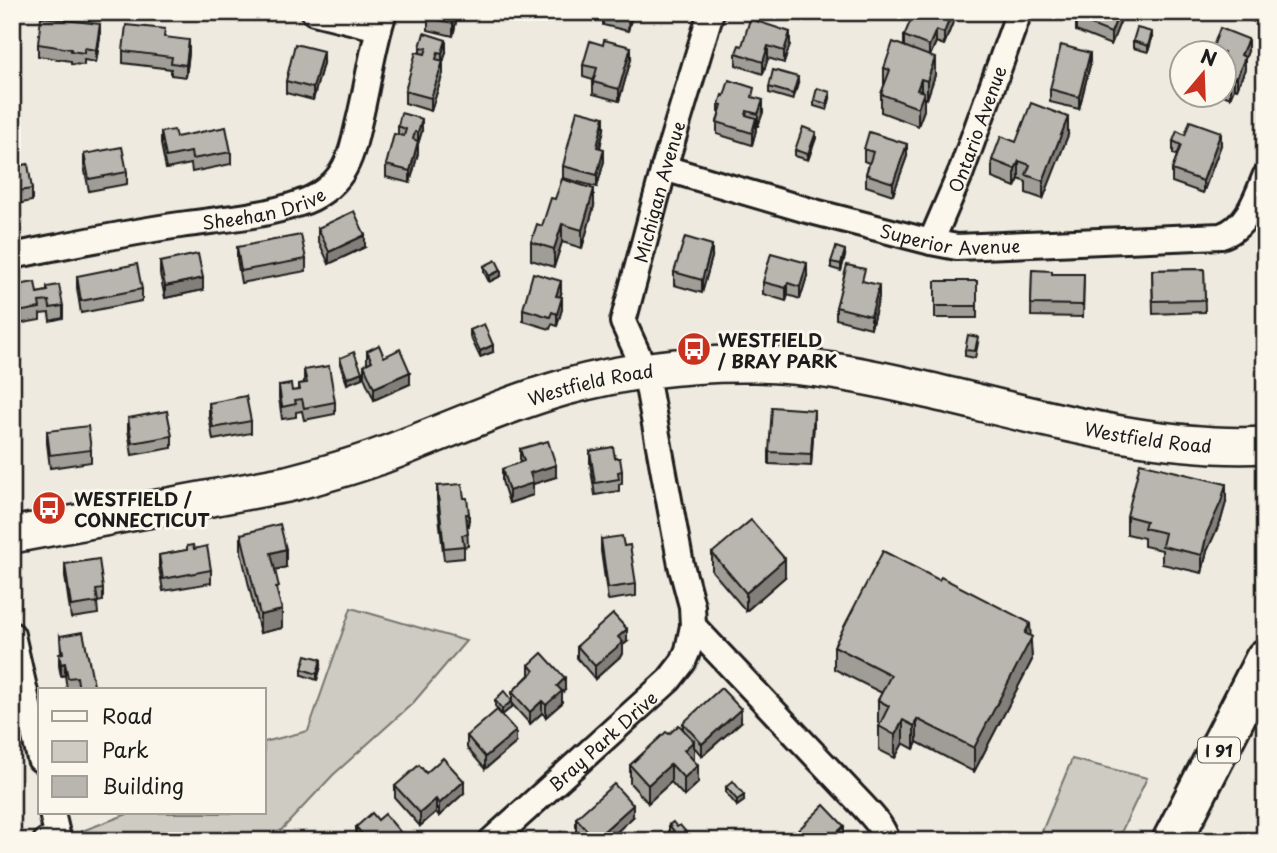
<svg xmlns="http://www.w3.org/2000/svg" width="1277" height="853" viewBox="0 0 1277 853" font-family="'Playpen Sans',sans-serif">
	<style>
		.green { fill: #ceccc2; stroke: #75746f; stroke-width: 2 }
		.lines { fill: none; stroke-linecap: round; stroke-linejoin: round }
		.street-casing { stroke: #1c1c1c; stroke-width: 30 }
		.secondary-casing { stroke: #1c1c1c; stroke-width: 40 }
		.highway-casing { stroke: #1c1c1c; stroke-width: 44 }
		.street { stroke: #fbf7ec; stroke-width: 24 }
		.secondary { stroke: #fbf7ec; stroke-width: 35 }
		.highway { stroke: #fbf7ec; stroke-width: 38 }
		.wall { fill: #9f9d96; stroke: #1c1c1c; stroke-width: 2 }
		.shaded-wall { fill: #827f7a; stroke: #1c1c1c; stroke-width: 2 }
		.building { fill: #b9b6af; stroke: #1c1c1c; stroke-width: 2 }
		.labels { text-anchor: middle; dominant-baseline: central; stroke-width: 6; stroke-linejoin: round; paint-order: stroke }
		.shield { fill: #fbf7ec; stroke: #5f5e5a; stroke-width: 2 }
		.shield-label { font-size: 16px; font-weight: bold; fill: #1c1c1c }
		.street-label { font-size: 18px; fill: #1c1c1c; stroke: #fbf7ec }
		.poi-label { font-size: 18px; font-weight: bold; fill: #1c1c1c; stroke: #fbf7ec; text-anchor: start }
	</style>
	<rect width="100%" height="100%" fill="#eeeadf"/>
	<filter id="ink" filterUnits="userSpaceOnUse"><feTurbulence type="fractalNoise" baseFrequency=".0143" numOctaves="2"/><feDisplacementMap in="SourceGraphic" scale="14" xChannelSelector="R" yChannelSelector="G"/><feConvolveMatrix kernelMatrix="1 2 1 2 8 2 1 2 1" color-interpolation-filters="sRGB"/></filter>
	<g filter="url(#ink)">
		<g class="green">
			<path d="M351 608 466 641 413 703 333 775 271 841H83L82 831 130 813H264V742L308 731Z"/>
			<path d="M1072 759 1147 778 1117 841H1038Z"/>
		</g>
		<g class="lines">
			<g class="street-casing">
				<g id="street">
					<path d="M314 12 379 28"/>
					<path id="s1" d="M664 168 807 210 931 242 957 247 1221 236C1246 228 1256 200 1265 177"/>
					<path id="s2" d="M931 242 961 172 1019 12"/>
					<path id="s3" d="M12 256C68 245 124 233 180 225 221 219 261 217 300 203 317 198 333 186 342 172 352 156 355 138 359 121 368 85 372 48 384 12"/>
					<path d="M693 626 864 807C874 818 883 827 887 841"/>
					<path d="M12 635 40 759"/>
					<path d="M46 841 58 838 52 813"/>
					<path id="s4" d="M491 841 669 680 683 662 688 650 693 626 692 606 681 565 645 370 623 322 664 168 711 12"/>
				</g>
			</g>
			<g class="secondary-casing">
				<g id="secondary">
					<path id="s5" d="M12 535 287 484C318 476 348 468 378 457 441 434 502 405 566 387 627 370 691 363 755 364 811 365 867 376 922 389 1031 414 1152 451 1265 445"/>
				</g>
			</g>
			<g class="highway-casing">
				<path id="highway" d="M1172 841 1265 659"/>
			</g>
			<use href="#street" class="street"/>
			<use href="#secondary" class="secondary"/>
			<use href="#highway" class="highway"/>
		</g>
		<g class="wall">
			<path d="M458 12 453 36 428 30V18Z"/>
			<path d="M530 12H548L546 20 530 14Z"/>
			<path d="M603 12H633L628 31 603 25Z"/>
			<path d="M921 12H957L944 45 936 42 930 56 935 75 927 99 924 97V110L918 126 881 112V94L884 86V68L904 46V36L918 20Z"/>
			<path d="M1078 12H1124L1111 45 1076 31V19Z"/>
			<path d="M1228 12H1265L1264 25 1228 13Z"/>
			<path d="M100 37 96 62 84 60V65L71 64V61L38 56V44Z"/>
			<path d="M165 38 189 53 186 77 171 75V69L123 63V51Z"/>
			<path d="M1152 38 1148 52 1133 48V41Z"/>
			<path d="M790 44 784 63 768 58 763 74 736 65V53L742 46Z"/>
			<path d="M420 47 446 52 443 62V73L431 111 405 103V91L420 53Z"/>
			<path d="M1248 51 1245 59V69L1237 89 1234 88 1230 98 1221 94H1224V52Z"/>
			<path d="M631 59 619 101 593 94V80L583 77V65Z"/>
			<path d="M323 63 313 100 286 93V81Z"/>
			<path d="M1090 65 1079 109 1050 102V89Z"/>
			<path d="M798 83 793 100 769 93V87Z"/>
			<path d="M724 96 754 98 763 112 758 126H756V130L752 145 717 134V122L719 115V104Z"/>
			<path d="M830 98 827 110 814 106V100Z"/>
			<path d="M398 126 422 131 418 144V153L410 183 386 177V165L398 135Z"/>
			<path d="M604 129 600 148 604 161 597 187 563 178V166Z"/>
			<path d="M161 132 176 137 231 152V164L192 172 191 164 166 169 161 144Z"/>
			<path d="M1068 135 1043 199 1026 193V182L1019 179 1015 187 992 178V160L1016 142Z"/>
			<path d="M1185 135 1221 145 1203 193 1172 182V170L1177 155 1173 154V141Z"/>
			<path d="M816 138 808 160 795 156V150Z"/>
			<path d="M864 149 907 156 893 195 866 186V174L869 163 864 161Z"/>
			<path d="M84 154 127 172V184L89 191 84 166Z"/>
			<path d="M12 167 32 189V201L12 205Z"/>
			<path d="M594 206 582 248 562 242 554 267 531 260V242L542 226Z"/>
			<path d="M318 228 365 247 329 264 318 240Z"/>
			<path d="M237 247 306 259V271L241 283 237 259Z"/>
			<path d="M845 256 841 271 831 268V262Z"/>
			<path d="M712 257 702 293 674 285V272Z"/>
			<path d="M160 262 203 290 165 298 160 274Z"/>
			<path d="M484 266 501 276 489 282 484 272Z"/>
			<path d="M1204 269 1205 312 1153 314 1152 270Z"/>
			<path d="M1032 270 1052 274H1084L1083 317 1031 316Z"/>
			<path d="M77 276 142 289V301L81 313 77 288Z"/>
			<path d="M807 276 800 299 788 295 786 301 763 294V282Z"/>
			<rect x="935" y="281" width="42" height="37"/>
			<path d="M865 282 879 297 871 328 836 319V307Z"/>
			<path d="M18 285 37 293 47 291V287L63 306V318L50 321 49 313 40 314V320L12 325V290L18 289Z"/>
			<path d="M561 294 560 296 562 309 557 326 552 324 550 329 523 321V309Z"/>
			<path d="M470 330 493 352 480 357 470 336Z"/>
			<path d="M978 343 975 358 965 356V350Z"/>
			<path d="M367 351 384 357 410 384 374 400 364 377V365L367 363Z"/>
			<path d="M340 358 362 378 347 384 340 364Z"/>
			<path d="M304 370 335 402V414L304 420 302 411 296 412V417L282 419 279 398V386L292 391 299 390V384L304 383Z"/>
			<path d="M209 403 251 421V433L213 440 209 416Z"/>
			<path d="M128 418 172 436V448L132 455 128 430Z"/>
			<path d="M814 422 811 466 769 464V452Z"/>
			<path d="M47 431 91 450V462L50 468 47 443Z"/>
			<path d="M520 449 556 477 533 484V495L509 503 502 481V469L520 463Z"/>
			<path d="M590 451 615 458 622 471V483L619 484V491L595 495 590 464Z"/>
			<path d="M437 486 464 498 469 514V526H467L468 546 464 547V558L444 560 437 499Z"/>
			<path d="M1226 502 1221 520 1207 551 1202 573 1162 564V550L1144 546V538L1127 534V516Z"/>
			<path d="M241 534 286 567 275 570 282 628 260 633 241 552Z"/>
			<path d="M601 539 636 584V596L608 600 601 551Z"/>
			<path d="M187 546 194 549 211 570V583L163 591 159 567V555L187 550Z"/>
			<path d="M712 553 785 577 746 611 712 571Z"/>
			<path d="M65 564 103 589V601L97 602 98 614 71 618 65 576Z"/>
			<path d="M60 636 95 690H77V689L67 690 65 675 61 676 59 666V654H61Z"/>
			<path d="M1030 636 1032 660 974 772 917 742 914 749 903 743 895 758 879 750V726L880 724 878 723V700L882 693 834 669V646Z"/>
			<path d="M627 642 623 645V654L595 679 577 658V646Z"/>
			<path d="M529 665 565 690 562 693V703L546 717 542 713 530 724 512 704V707L502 715 495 706V700H512V692L529 675Z"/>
			<path d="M321 666 317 680 302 675V669Z"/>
			<path d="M741 722 702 756 694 747 693 760 698 783 684 796 671 782 648 803 630 783V765L669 734 683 729V723Z"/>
			<path d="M467 736 516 743 485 769 467 748Z"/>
			<path d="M426 773 464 793 439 816 436 812 420 826 395 798V786Z"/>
			<path d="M726 787 744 801 737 806 726 793Z"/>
			<path d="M633 817 607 841H585L576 831V818Z"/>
			<path d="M378 820 402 841H357L356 839V827Z"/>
			<path d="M669 825 692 841H672L671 834 669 832Z"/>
		</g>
		<g class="shaded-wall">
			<path d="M455 12H458L453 36V23Z"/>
			<path d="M629 12H633L628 31Z"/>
			<path d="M952 12H957L944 45V33Z"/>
			<path d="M1119 12H1124L1111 45V33Z"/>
			<path d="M100 24V37L96 62V50Z"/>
			<path d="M936 30V42L929 58V46Z"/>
			<path d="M790 32V44L784 63V51Z"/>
			<path d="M1152 32V38L1148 52V46Z"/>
			<path d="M1248 39V51L1245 59V69L1237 89V77L1241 55Z"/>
			<path d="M189 40V53L186 77V65Z"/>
			<path d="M446 40V52L443 62V73L431 111V98L442 64V53Z"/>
			<path d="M768 46V58L763 74V62Z"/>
			<path d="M631 47V59L619 101V89Z"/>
			<path d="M323 51V63L313 100V88Z"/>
			<path d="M1090 53V65L1079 109V97Z"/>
			<path d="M935 58V75L927 99V81Z"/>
			<path d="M1234 76V88L1230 98V86Z"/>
			<path d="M798 77V83L793 100V94Z"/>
			<path d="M921 79V96L917 90Z"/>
			<path d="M830 92V98L827 110V104Z"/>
			<path d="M924 92V110L918 126V108Z"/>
			<path d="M763 100V112L758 126V114Z"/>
			<path d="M604 117V129L597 159V147Z"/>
			<path d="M1068 117V135L1043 199V181Z"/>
			<path d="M756 118V130L752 145V133Z"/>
			<path d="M422 119V131L418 144V153L410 183V171L418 141V132Z"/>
			<path d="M816 132V138L808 160V154Z"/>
			<path d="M1221 132V145L1203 193V181Z"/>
			<path d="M907 144V156L893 195V183Z"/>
			<path d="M604 149V161L597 187V175Z"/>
			<path d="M1019 161V179L1015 187V169Z"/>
			<path d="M594 189V206L582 248V230Z"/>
			<path d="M562 224V242L554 267V249Z"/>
			<path d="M365 235V247L329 264V252Z"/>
			<path d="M712 245V257L702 293V280Z"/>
			<path d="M845 250V256L841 271V264Z"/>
			<path d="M807 263V276L800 299V287Z"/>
			<path d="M501 270V276L489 282V276Z"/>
			<path d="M203 278V290L165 298V286Z"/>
			<path d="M561 281V294L556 308V296Z"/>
			<path d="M788 283V295L786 301V288Z"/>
			<path d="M879 285V297L871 328V316Z"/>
			<path d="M562 297V309L557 326V314Z"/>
			<path d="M493 345V352L480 357V351Z"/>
			<path d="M362 372V378L347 384V378Z"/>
			<path d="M410 372V384L374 400V388Z"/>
			<path d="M814 410V422L811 466V454Z"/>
			<path d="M556 465V477L533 484V495L509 503V491L530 473Z"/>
			<path d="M1226 484V502L1221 520 1207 551 1202 573V555L1207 533Z"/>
			<path d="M286 549V567L271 571V553Z"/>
			<path d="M785 559V577L746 611V593Z"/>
			<path d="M282 610V628L260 633V615Z"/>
			<path d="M1030 623 1032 660 974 772V748Z"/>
			<path d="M627 629V642L623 645V654L595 679V666L618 637Z"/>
			<path d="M321 659V666L317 680V674Z"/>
			<path d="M65 663V675L61 676V664Z"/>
			<path d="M565 678V690L562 693V703L546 717V705L557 686Z"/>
			<path d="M512 701V707L502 715V709Z"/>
			<path d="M542 701V713L530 724V712Z"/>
			<path d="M741 709V722L702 756V744Z"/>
			<path d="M917 719V742L914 749V726Z"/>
			<path d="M903 720V743L895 758V735Z"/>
			<path d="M516 731V743L485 769V757Z"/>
			<path d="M694 741V759L684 768V750Z"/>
			<path d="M671 764V782L648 803V785Z"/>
			<path d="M698 765V783L684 796V778Z"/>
			<path d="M464 781V793L439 816V804Z"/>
			<path d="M744 795V801L737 806V800Z"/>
			<path d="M436 799V812L420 826V813Z"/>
			<path d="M633 805V817L607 841H595V839Z"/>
			<path d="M844 826V838L841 841H828Z"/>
			<path d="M402 834V841H395Z"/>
		</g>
		<g class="building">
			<path d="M429 12H455L453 23 428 18Z"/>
			<path d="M921 12H952L944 33 936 30 929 46 904 36 912 17 918 20Z"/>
			<path d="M1078 12H1119L1111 33 1076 19Z"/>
			<path d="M41 17 100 24 96 50 84 48V53L71 51V49L38 44Z"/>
			<path d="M750 19 790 32 784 51 768 46 763 62 736 53 739 45 742 46Z"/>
			<path d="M126 25 165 29 164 37 189 40 186 65 171 63 172 57 123 51Z"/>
			<path d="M1137 28 1152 32 1148 46 1133 41Z"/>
			<path d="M1220 28 1248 39 1241 55 1245 57 1237 77 1234 76 1230 86 1224 84V52H1211Z"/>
			<path d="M424 33 446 40 442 53 438 52 436 59 443 61 431 98 405 91 416 52 425 54 427 48 420 47Z"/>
			<path d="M604 40 631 47 619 89 593 82 597 68 583 65 590 41 603 45Z"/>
			<path d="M893 42 935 58 927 81 921 79 917 90 924 92 918 108 881 94 890 70 884 68Z"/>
			<path d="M295 44 323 51 313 88 286 81Z"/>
			<path d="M1061 45 1090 53 1079 97 1050 89Z"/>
			<path d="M773 70 798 77 793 94 769 87Z"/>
			<path d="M729 80 754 88 752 97 763 100 758 114 747 111 746 115 756 118 752 133 717 122 722 105 719 104 722 95 724 96Z"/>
			<path d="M817 88 830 92 827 104 814 100Z"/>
			<path d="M1031 103 1068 117 1043 181 1026 175 1030 165 1019 161 1015 169 992 160 1001 136 1016 142Z"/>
			<path d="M577 110 604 117 597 147 604 149 597 175 563 166Z"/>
			<path d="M401 113 422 119 418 132H415L413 139 418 141 410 171 386 165 394 134 404 136 406 129 398 126Z"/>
			<path d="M1190 121 1221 132 1203 181 1172 170 1181 145 1173 141 1177 131 1185 135Z"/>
			<path d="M226 127 231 152 192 159 191 152 166 157 161 132 174 130 176 137Z"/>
			<path d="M803 127 816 132 808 154 795 150Z"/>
			<path d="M869 132 907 144 893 183 866 174 873 152 864 149Z"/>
			<path d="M122 147 127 172 89 179 84 154Z"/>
			<path d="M28 164 32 189 12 192V167Z"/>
			<path d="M562 179 594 189 582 230 562 224 554 249 531 242 537 224 542 226 551 198 555 199Z"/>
			<path d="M354 211 365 235 329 252 318 228Z"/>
			<path d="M301 235 306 259 241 271 237 247Z"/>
			<path d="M685 237 712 245 702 280 674 272Z"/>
			<path d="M836 247 845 250 841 264 831 262Z"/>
			<path d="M771 253 807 263 800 287 788 283 786 288 763 282Z"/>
			<path d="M198 254 203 278 165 286 160 262Z"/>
			<path d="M496 260 501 270 489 276 484 266Z"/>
			<path d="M137 264 142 289 81 301 77 276Z"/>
			<path d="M847 265 865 269 862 281 879 285 871 316 836 307Z"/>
			<path d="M1204 269 1205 300 1153 301 1152 270Z"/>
			<path d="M1032 270 1052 271V274H1084L1083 305 1031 304Z"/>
			<path d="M533 273 561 281 556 296 562 297 557 314 552 312 550 317 523 309Z"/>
			<rect x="935" y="281" width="42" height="25"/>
			<path d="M35 282 37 293 48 291 47 287 59 285 63 306 50 308 49 301 39 302 40 308 12 313V290L19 288 18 285Z"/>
			<path d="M484 324 493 345 480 351 470 330Z"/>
			<path d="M968 335 978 337 975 351 965 350Z"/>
			<path d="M379 345 384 357 400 349 410 372 374 388 364 365 372 361 367 351Z"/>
			<path d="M354 352 362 372 347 378 340 358Z"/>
			<path d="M329 366 335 402 304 408 302 399 295 400 296 404 282 407 279 386 291 384 292 391 300 390 299 384 307 383 304 370Z"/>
			<path d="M246 396 251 421 213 428 209 403Z"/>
			<path d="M772 407 814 410 811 454 769 452Z"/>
			<path d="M167 411 172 436 132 443 128 418Z"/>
			<path d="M88 426 91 450 50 455 47 431Z"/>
			<path d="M548 441 556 465 530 473 533 483 509 491 502 469 524 461 520 449Z"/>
			<path d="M613 447 615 458H620L622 471 618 472 619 479 595 483 590 451Z"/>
			<path d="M1140 463 1226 484 1221 502 1207 533 1202 555 1162 546 1165 533 1144 528 1146 521 1127 516Z"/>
			<path d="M462 484 464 498H467L469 514H466L468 534 462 535 464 546 444 548 437 486Z"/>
			<path d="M751 520 785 559 746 593 712 553Z"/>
			<path d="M280 524 286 549 271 553 279 587 276 588 282 610 260 615 241 534Z"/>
			<path d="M622 536 624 546 630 545 636 584 608 588 601 539Z"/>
			<path d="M193 545 194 549 207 546 211 570 163 579 159 555 187 550V546Z"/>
			<path d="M883 551 939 580 941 577 1030 623 1025 633 1032 637 974 748 917 719 914 726 903 720 895 735 879 726 889 706 878 700 891 675 834 646Z"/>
			<path d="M99 559 103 589 96 590 98 602 71 606 65 564Z"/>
			<path d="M613 614 627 629 618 637 623 642 595 666 577 646Z"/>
			<path d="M83 632 95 690H79L77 677 68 678 65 663 61 664 59 654 63 653 60 636Z"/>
			<path d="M542 653 565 678 557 686 562 691 546 705 542 701 530 712 512 692 534 671 529 665Z"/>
			<path d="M306 655 321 659 317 674 302 669Z"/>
			<path d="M721 688 741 709 702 744 683 723Z"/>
			<path d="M504 691 512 701 502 709 495 700Z"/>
			<path d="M497 710 516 731 485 757 467 736Z"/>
			<path d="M679 725 694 741 684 750 698 765 684 778 671 764 648 785 630 765 666 732 669 734Z"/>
			<path d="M443 758 464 781 439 804 436 799 420 813 395 786 419 765 426 773Z"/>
			<path d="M733 781 744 795 737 800 726 787Z"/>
			<path d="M614 784 633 805 595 839 576 818Z"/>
			<path d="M824 805 844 826 828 841H787Z"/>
			<path d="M372 813 378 820 385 814 402 834 395 841H358V840L363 835 356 827Z"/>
			<path d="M673 822 677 827 680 825 692 839 690 841H677L671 833 674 831 669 825Z"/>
			<path d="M561 832 569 841H551Z"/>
			<path d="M666 836 670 841H661Z"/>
		</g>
	</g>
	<defs>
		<g id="bus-disc" transform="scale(1.75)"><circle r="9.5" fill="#c8321e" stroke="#fbf7ec"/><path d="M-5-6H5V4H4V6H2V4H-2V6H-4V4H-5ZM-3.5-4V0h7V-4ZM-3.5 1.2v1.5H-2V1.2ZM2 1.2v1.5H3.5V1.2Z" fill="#fff"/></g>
	</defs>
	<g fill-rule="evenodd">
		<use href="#bus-disc" x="694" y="349"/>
		<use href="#bus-disc" x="49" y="508"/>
	</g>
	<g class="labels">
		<rect class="shield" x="1198" y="737.5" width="42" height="25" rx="5"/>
		<g class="shield-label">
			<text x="1219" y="750">I 91</text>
		</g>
		<g class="street-label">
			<text stroke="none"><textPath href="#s2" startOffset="122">Ontario Avenue</textPath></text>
			<text stroke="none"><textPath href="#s4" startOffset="749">Michigan Avenue</textPath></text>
			<text stroke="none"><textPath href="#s3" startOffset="256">Sheehan Drive</textPath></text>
			<text stroke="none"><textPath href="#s1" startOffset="296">Superior Avenue</textPath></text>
			<text stroke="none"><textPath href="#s5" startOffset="600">Westfield Road</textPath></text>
			<text stroke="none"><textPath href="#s5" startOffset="1167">Westfield Road</textPath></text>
			<text stroke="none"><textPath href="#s4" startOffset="150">Bray Park Drive</textPath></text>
		</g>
		<g class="poi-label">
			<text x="718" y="339">WESTFIELD<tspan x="718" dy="21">/ BRAY PARK</tspan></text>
			<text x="74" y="498">WESTFIELD /<tspan x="74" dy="21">CONNECTICUT</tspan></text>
		</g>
	</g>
	<rect width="1277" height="853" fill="none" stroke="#fbf7ec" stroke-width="42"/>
	<rect x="21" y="21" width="1235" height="811" fill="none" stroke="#1c1c1c" stroke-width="2.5" filter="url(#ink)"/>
	<rect x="38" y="688" width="228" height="126" fill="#fbf7ec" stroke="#a29f99" stroke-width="2"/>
	<rect x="52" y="711" width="35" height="10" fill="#fbf7ec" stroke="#a29f99" stroke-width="2"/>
	<text x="102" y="724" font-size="21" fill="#1c1c1c">Road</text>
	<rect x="52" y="741" width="35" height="21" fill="#ceccc2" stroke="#a29f99" stroke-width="2"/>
	<text x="102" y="758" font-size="21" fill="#1c1c1c">Park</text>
	<rect x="52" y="776" width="35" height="21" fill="#b9b6af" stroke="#a29f99" stroke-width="2"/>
	<text x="102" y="794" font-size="21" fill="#1c1c1c">Building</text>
	<g transform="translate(1203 74) rotate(19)"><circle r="33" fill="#fbf7ec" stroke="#a29f99" stroke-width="2"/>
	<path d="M0-5L12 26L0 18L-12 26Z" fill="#c8321e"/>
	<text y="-10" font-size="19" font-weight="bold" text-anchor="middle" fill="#1c1c1c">N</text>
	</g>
</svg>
